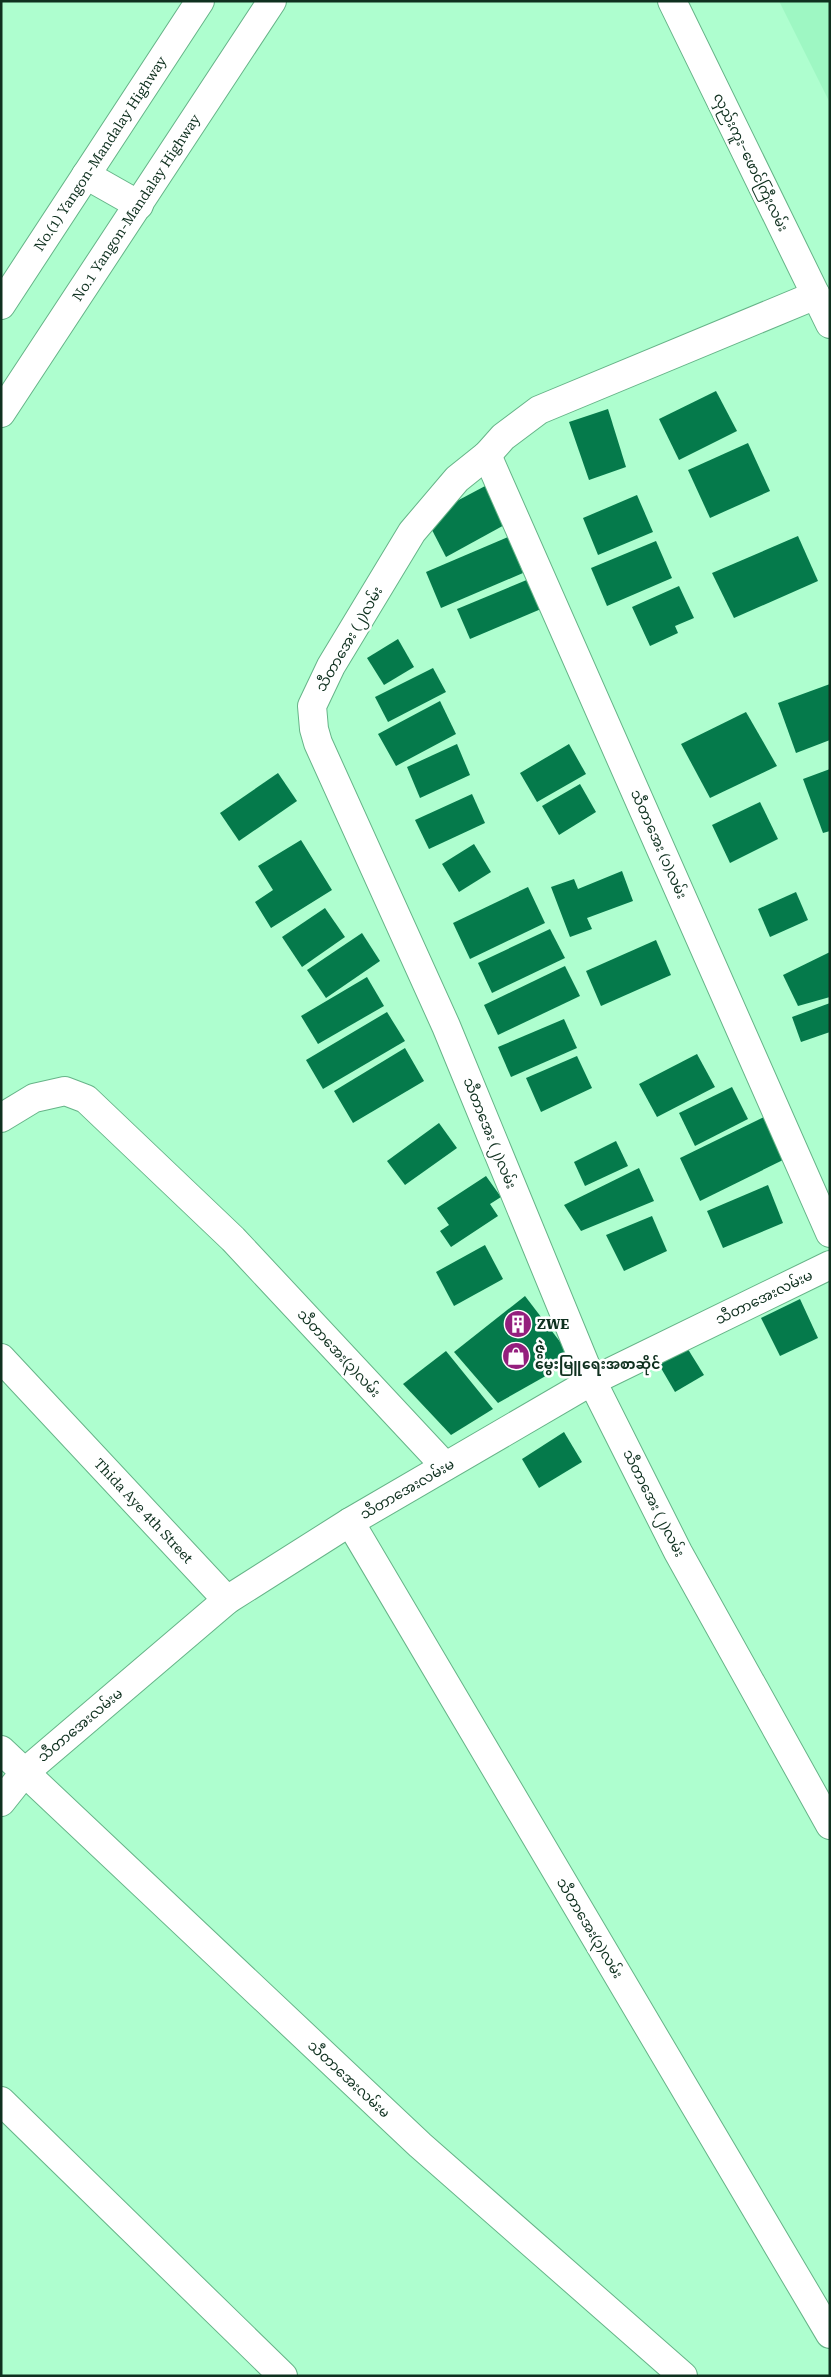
<svg xmlns="http://www.w3.org/2000/svg" width="831" height="2377" viewBox="0 0 831 2377" font-family="'Roboto Serif','Noto Sans Myanmar',serif">
	<style>
		.built { fill: #9ef7c3 }
		.building { fill: #057a4b }
		.lines { fill: none; stroke-linecap: round; stroke-linejoin: round }
		.minor-casing { stroke: #66b488; stroke-width: 30 }
		.secondary-casing { stroke: #66b488; stroke-width: 30 }
		.trunk-casing { stroke: #66b488; stroke-width: 30 }
		.minor { stroke: #fff; stroke-width: 28 }
		.secondary { stroke: #fff; stroke-width: 28 }
		.trunk { stroke: #fff; stroke-width: 28 }
		.labels { text-anchor: middle; dominant-baseline: central; stroke-width: 5; stroke-linejoin: round; paint-order: stroke }
		.street-label { font-size: 14px; fill: #0f301f; stroke: #fff }
		.poi-label { font-size: 14px; font-weight: bold; fill: #0f301f; stroke: #fff; text-anchor: start }
	</style>
	<rect width="100%" height="100%" fill="#aefecf"/>
	<path class="built" d="M779 1H830V103Z"/>
	<g class="building">
		<path d="M716 391 737 431 679 460 659 419Z"/>
		<path d="M608 409 626 467 589 480 569 422Z"/>
		<path d="M748 443 770 491 710 518 688 470Z"/>
		<path d="M487 485 508 523 446 557 432 530 455 502Z"/>
		<path d="M637 495 653 532 598 555 583 518Z"/>
		<path d="M798 536 818 581 734 618 712 573Z"/>
		<path d="M508 537 523 573 441 608 426 572Z"/>
		<path d="M656 541 672 578 607 606 591 568Z"/>
		<path d="M529 579 541 609 470 639 457 609Z"/>
		<path d="M679 586 694 618 675 626 678 633 650 646 632 607Z"/>
		<path d="M398 639 414 667 384 685 367 658Z"/>
		<path d="M433 668 446 692 388 722 375 697Z"/>
		<path d="M830 684V740L796 753 778 703Z"/>
		<path d="M440 701 456 734 396 766 378 734Z"/>
		<path d="M746 712 777 766 710 798 681 744Z"/>
		<path d="M457 744 470 775 420 798 407 767Z"/>
		<path d="M569 744 586 774 537 802 520 773Z"/>
		<path d="M830 769V831L823 833 803 779Z"/>
		<path d="M278 773 297 801 239 841 220 813Z"/>
		<path d="M580 784 596 812 559 835 542 806Z"/>
		<path d="M472 794 485 823 429 849 415 820Z"/>
		<path d="M760 802 778 839 730 863 712 825Z"/>
		<path d="M301 840 332 890 271 928 255 902 273 890 258 866Z"/>
		<path d="M474 844 491 872 459 892 442 864Z"/>
		<path d="M622 871 633 901 587 918 592 929 570 937 551 887 574 879 578 889Z"/>
		<path d="M528 887 545 923 470 959 453 923Z"/>
		<path d="M796 892 808 920 770 937 758 909Z"/>
		<path d="M325 908 345 937 302 967 282 937Z"/>
		<path d="M550 929 565 958 492 993 478 963Z"/>
		<path d="M362 933 380 961 326 998 307 970Z"/>
		<path d="M656 940 671 975 601 1006 586 971Z"/>
		<path d="M830 952V997L798 1006 783 975Z"/>
		<path d="M565 966 580 996 498 1035 484 1005Z"/>
		<path d="M367 977 384 1006 318 1044 301 1016Z"/>
		<path d="M830 1003V1032L801 1042 792 1017Z"/>
		<path d="M387 1012 405 1041 323 1089 306 1060Z"/>
		<path d="M564 1019 577 1048 511 1077 498 1047Z"/>
		<path d="M405 1048 424 1081 353 1123 334 1091Z"/>
		<path d="M697 1054 715 1087 657 1117 639 1084Z"/>
		<path d="M577 1056 592 1088 541 1112 526 1078Z"/>
		<path d="M732 1087 748 1119 695 1146 679 1113Z"/>
		<path d="M764 1117 785 1159 700 1201 680 1158Z"/>
		<path d="M439 1123 457 1148 405 1185 387 1161Z"/>
		<path d="M616 1141 628 1166 585 1186 574 1162Z"/>
		<path d="M639 1168 654 1201 581 1231 564 1205Z"/>
		<path d="M486 1176 501 1197 490 1204 498 1216 451 1247 440 1231 449 1225 437 1208Z"/>
		<path d="M768 1185 783 1223 723 1248 707 1211Z"/>
		<path d="M652 1216 667 1251 624 1271 606 1235Z"/>
		<path d="M485 1245 503 1279 454 1306 436 1272Z"/>
		<path d="M525 1296 574 1360 498 1403 454 1352Z"/>
		<path d="M800 1299 818 1338 780 1356 761 1318Z"/>
		<path d="M686 1346 704 1375 675 1392 658 1363Z"/>
		<path d="M446 1351 493 1409 451 1435 403 1384Z"/>
		<path d="M564 1432 582 1462 539 1488 522 1459Z"/>
	</g>
	<g class="lines">
		<g class="minor-casing">
			<g id="minor">
				<path d="M816 295 539 410 503 437 487 455 457 479 412 532 331 666 312 706 314 729 318 743 446 1026 592 1381 678 1552 830 1825"/>
				<path d="M487 455 830 1233"/>
				<path d="M1 1118 34 1098 65 1091 86 1099 233 1239 445 1466"/>
				<path id="s1" d="M1 1358 227 1600"/>
				<path d="M350 1522 830 2334"/>
				<path d="M1 1750 420 2145 683 2376"/>
				<path d="M1 1802 24 1773 227 1600 350 1522 592 1381 830 1265"/>
				<path d="M1 2101 283 2376"/>
			</g>
		</g>
		<g class="secondary-casing">
			<path id="secondary" d="M672 1 830 324"/>
		</g>
		<g class="trunk-casing">
			<g id="trunk">
				<path d="M86 175 139 205"/>
				<path id="s2" d="M1 305 200 1"/>
				<path id="s3" d="M1 413 272 1"/>
			</g>
		</g>
		<use href="#minor" class="minor"/>
		<use href="#secondary" class="secondary"/>
		<use href="#trunk" class="trunk"/>
	</g>
	<defs>
		<g id="building-disc" transform="scale(1.4375)"><circle r="9.5" fill="#941f7d" stroke="#fff"/><path d="M-4-6H4V6H1V3H-1V6H-4ZM-2.5-4.3h1.7v1.8h-1.7ZM.8-4.3h1.7v1.8H.8ZM-2.5-1h1.7V.8h-1.7ZM.8-1h1.7V.8H.8Z" fill="#fff"/></g>
		<g id="shop-disc" transform="scale(1.4375)"><circle r="9.5" fill="#941f7d" stroke="#fff"/><path d="M-5-2.5h2.3a2.7 3.5 0 0 1 5.4 0H5L5.5 6h-11ZM-1.5-2.5h3a1.5 2.3 0 0 0-3 0Z" fill="#fff"/></g>
	</defs>
	<g fill-rule="evenodd">
		<use href="#building-disc" x="518" y="1324"/>
		<use href="#shop-disc" x="516" y="1356"/>
	</g>
	<g class="labels">
		<g class="street-label">
			<text stroke="none"><textPath href="#s2" startOffset="181">No.(1) Yangon-Mandalay Highway</textPath></text>
			<text transform="translate(751 162) rotate(64)">လှည်းကူး−ဖောင်ကြီးလမ်း</text>
			<text stroke="none"><textPath href="#s3" startOffset="246">No.1 Yangon-Mandalay Highway</textPath></text>
			<text transform="translate(349 639) rotate(-60)">သီတာအေး (၂)လမ်း</text>
			<text transform="translate(659 844) rotate(66)">သီတာအေး (၁)လမ်း</text>
			<text transform="translate(490 1133) rotate(68)">သီတာအေး (၂)လမ်း</text>
			<text transform="translate(764 1297) rotate(-26)">သီတာအေးလမ်းမ</text>
			<text transform="translate(339 1353) rotate(47)">သီတာအေး(၃)လမ်း</text>
			<text transform="translate(407 1489) rotate(-30)">သီတာအေးလမ်းမ</text>
			<text transform="translate(654 1503) rotate(63)">သီတာအေး (၂)လမ်း</text>
			<text stroke="none"><textPath href="#s1" startOffset="209">Thida Aye 4th Street</textPath></text>
			<text transform="translate(80 1725) rotate(-40)">သီတာအေးလမ်းမ</text>
			<text transform="translate(590 1928) rotate(59)">သီတာအေး(၃)လမ်း</text>
			<text transform="translate(349 2079) rotate(43)">သီတာအေးလမ်းမ</text>
		</g>
		<g class="poi-label">
			<text x="537" y="1324">ZWE</text>
			<text x="535" y="1348">ဇွဲ<tspan x="535" dy="16">မွေးမြူရေးအစာဆိုင်</tspan></text>
		</g>
	</g>
	<rect width="831" height="2377" fill="none" stroke="#0f301f" stroke-width="5"/>
</svg>
